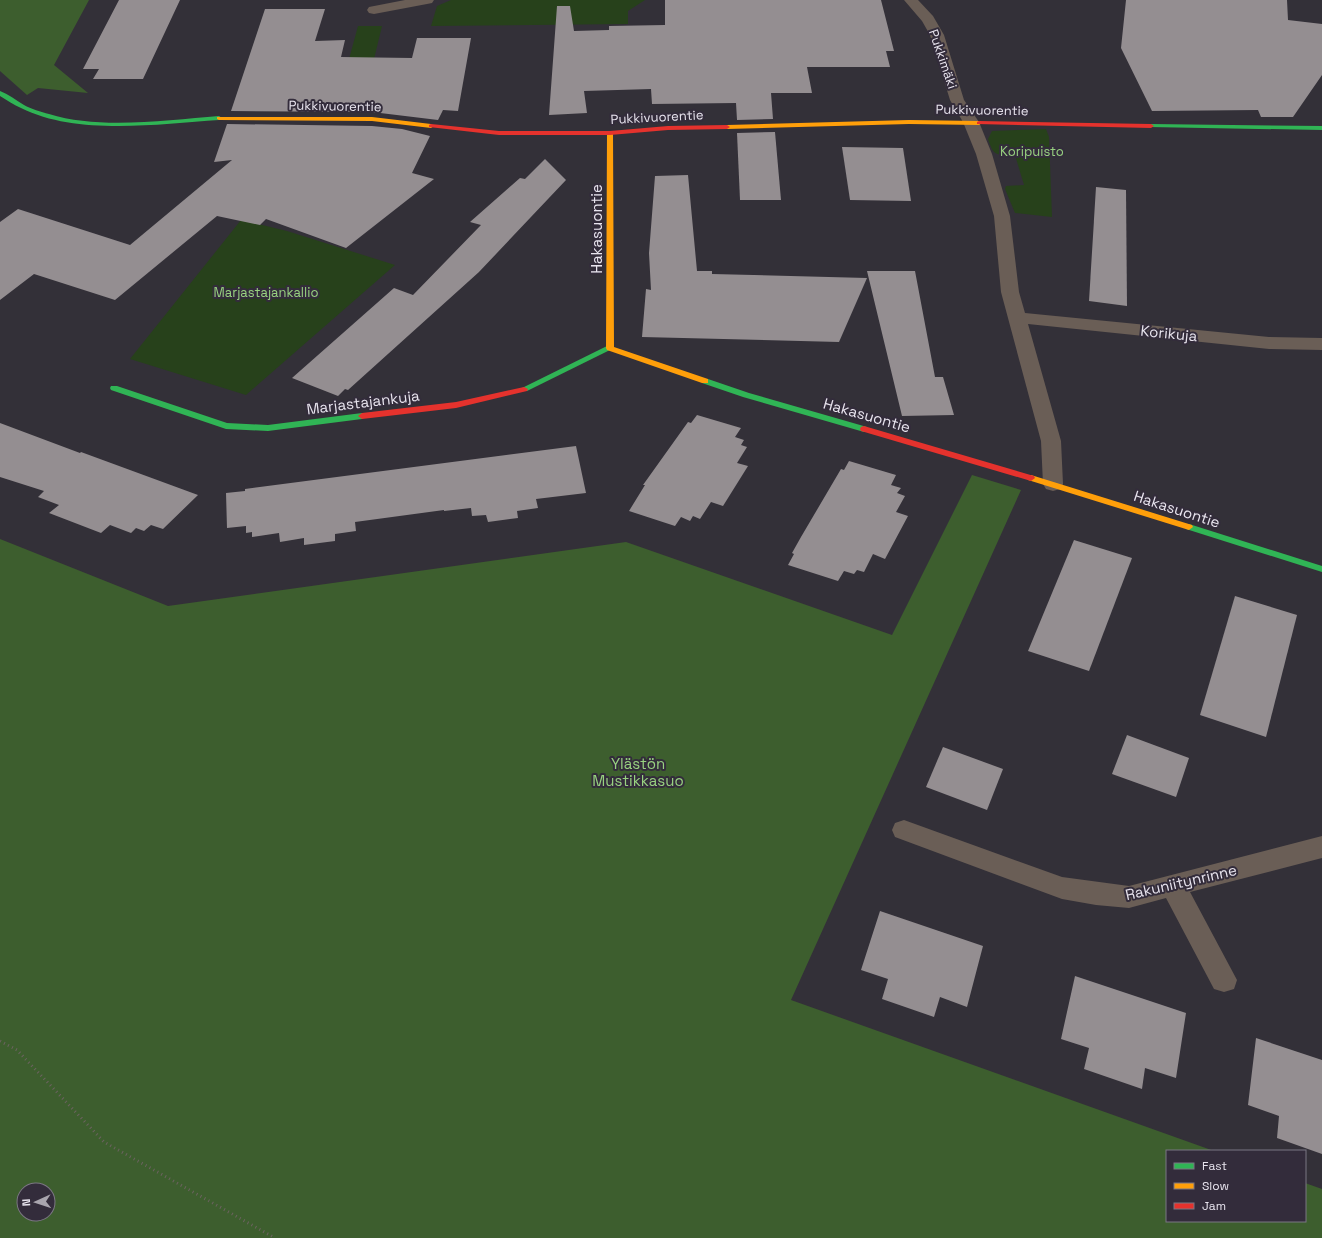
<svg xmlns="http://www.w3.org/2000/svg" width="1322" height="1238" viewBox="0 0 1322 1238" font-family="'Space Grotesk',sans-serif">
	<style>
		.green { fill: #27411b }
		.forest { fill: #3d5e2e; fill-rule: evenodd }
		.building { fill: #948e91 }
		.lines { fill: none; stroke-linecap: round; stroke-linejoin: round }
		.path { stroke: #6c6360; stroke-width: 3; stroke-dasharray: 1 3.5; stroke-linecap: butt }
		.street { fill: #6a5e56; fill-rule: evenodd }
		.fast { fill: #30b455; fill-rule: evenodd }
		.slow { fill: #ff9f0a; fill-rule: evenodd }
		.jam { fill: #e5322d; fill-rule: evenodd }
		.labels { text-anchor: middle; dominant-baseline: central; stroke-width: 4; stroke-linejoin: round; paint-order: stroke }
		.far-street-label { font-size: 13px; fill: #e8e4ee; stroke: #332c3b }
		.far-park-label { font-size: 13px; fill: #98d280; stroke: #332c3b }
		.street-label { font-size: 15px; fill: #e8e4ee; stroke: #332c3b }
		.park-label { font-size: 15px; fill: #98d280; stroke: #332c3b }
	</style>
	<rect width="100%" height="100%" fill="#333038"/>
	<g class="green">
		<path d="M451 0H645L628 11V24L431 26 437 6Z"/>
		<path d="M358 26H382L362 109 336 107Z"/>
		<path d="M1046 129 1049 137 1052 217 1015 213 1005 189 1006 186 1024 185 1015 155C997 154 994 158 988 139L992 131Z"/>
		<path d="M241 220 287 231 395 265 246 395 130 359Z"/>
	</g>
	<g class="forest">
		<path d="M0 0H89L54 65 88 93 38 88 27 95 0 71Z"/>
		<path d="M972 475 1021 490 791 1000 1214 1151H1167V1221H1305V1183L1322 1189V1238H0V539L168 606 626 542 892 635ZM24 1190H48V1214H24Z"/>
	</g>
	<g class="building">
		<path d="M119 0H180L143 79H93L99 69H83Z"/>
		<path d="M665 0H881L894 51H886L890 67H807L812 93H771L773 119 737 120 736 103 652 104 651 89 584 91 587 113 549 115 557 6H570L574 31 609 30V26L665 25Z"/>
		<path d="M1126 0H1287L1288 20 1322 24V75L1293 117H1261L1258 110 1152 111 1121 48Z"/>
		<path d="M265 9H325L315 41 345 40 341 57 412 58 417 38H471L458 111 443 110 438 120 372 112 231 111Z"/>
		<path d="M227 124 372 126 402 129 430 136 412 173 434 179 346 248 266 219 260 225 217 216 115 300 34 274 0 300V222L18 209 130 245 232 160 214 162Z"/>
		<path d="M775 132 781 200H740L737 133Z"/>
		<path d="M842 147 903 148 911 201 850 200Z"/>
		<path d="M545 159 566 180 479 272 348 390 345 389 338 396 292 378 394 288 413 295 481 225 470 222 520 178 525 179Z"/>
		<path d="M688 175 697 271H712V274L867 278 839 342 642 337 646 289 651 290 649 253 655 176Z"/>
		<path d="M1096 187 1126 190 1127 306 1089 301Z"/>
		<path d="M867 271H915L935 377H943L954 415 902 416Z"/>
		<path d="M697 415 741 428 735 437 744 440 741 445 747 447 737 463 748 466 723 506 711 502 700 519 693 516 690 521 681 517 675 526 629 511 645 485H643L688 422 691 423Z"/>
		<path d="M0 423 80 453 81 452 198 495 163 529 151 525 144 531 136 528 131 533 110 525 101 533 49 513 59 505 38 497 44 491 0 477Z"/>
		<path d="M576 446 586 493 536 499 538 508 517 511 518 518 488 522 486 515 472 516 471 508 444 511V510L355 522 356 531 335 534V541L304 545V538L280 542 279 533 252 537V532L246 533V526L227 528 226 493 245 491V489Z"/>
		<path d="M849 461 896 475 891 485 901 488 897 493 905 496 896 512 908 516 885 559 873 554 864 572 857 570 854 574 844 571 838 581 788 565 794 554 792 553 801 537 841 469 844 470Z"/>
		<path d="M1074 540 1132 558 1089 671 1028 651Z"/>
		<path d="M1235 596 1297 615 1266 737 1200 715Z"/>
		<path d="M1127 735 1189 758 1176 797 1112 774Z"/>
		<path d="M943 747 1003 769 987 810 926 787Z"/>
		<path d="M880 911 983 946 967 1007 940 997 934 1017 882 999 888 979 861 970Z"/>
		<path d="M1075 976 1186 1013 1176 1078 1145 1068 1142 1089 1084 1069 1089 1048 1061 1039Z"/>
		<path d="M1256 1038 1322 1060V1154L1277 1138 1279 1116 1248 1105Z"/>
	</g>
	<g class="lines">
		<path class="path" d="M0 1041 17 1050 104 1142 275 1238"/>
		<g class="street">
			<path d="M405 0H434L432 3 427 4 374 14 369 13 367 10 369 7Z"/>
			<path d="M904 0H918L933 16 944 35 964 100 979 122 992 154 1010 216 1019 292 1025 313 1269 337 1322 338V350L1269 349 1028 324 1061 441 1063 484 1060 489 1053 491 1046 489 1043 484 1041 441 1001 292 994 216 976 154 963 122 950 100 930 35 922 21Z"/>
			<path d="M904 820 1062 877 1129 886 1322 836V858L1190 892 1237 980 1234 989 1224 992 1214 989 1166 898 1129 908 1096 905 1062 899 895 837 892 830 895 823Z"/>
		</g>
		<g class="fast">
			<path d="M0 91C8 94 16 100 24 105 31 109 41 112 49 114 100 130 167 120 219 116L222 118 219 120C158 124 77 136 21 108 14 105 7 100 0 96Z"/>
			<path d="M1151 124 1322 126V130L1149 127V125Z"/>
			<path d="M607 346H610L614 348 527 391H524L520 389Z"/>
			<path d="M702 379H708L749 393 867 427 868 429 864 432 743 397 702 383Z"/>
			<path d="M111 386H117L227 423 268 425 362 413 366 416 362 419 268 431 226 429 111 390 110 388Z"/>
			<path d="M1189 524 1322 566V572L1186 529 1185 527 1186 525Z"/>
		</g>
		<g class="slow">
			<path d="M217 117H372L431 124 434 126 431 128 372 121 219 120 217 119Z"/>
			<path d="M909 120 979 121 982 123 979 125 909 124 727 129 724 127 727 125Z"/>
			<path d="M610 131 613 133 614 347 708 379V383H702L607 350 606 348 607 133Z"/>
			<path d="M1031 475 1192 525 1193 527 1189 530 1028 480 1027 478 1028 476Z"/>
		</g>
		<g class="jam">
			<path d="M979 121 1151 124 1154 126 1151 128 977 124V122Z"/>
			<path d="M431 124 499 131H610L668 126 727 125 730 127 727 129 668 130 610 135H499L429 127V125Z"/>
			<path d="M524 387 528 389 527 391 456 408 362 419 358 416 362 413 456 402Z"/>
			<path d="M864 426 1034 476 1035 478 1031 481 861 431 860 429 861 427Z"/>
		</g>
	</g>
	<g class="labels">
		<g class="far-street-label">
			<text transform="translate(943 59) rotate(71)">Pukkimäki</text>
			<text transform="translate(335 106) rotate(1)">Pukkivuorentie</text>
			<text transform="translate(982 110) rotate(1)">Pukkivuorentie</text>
			<text transform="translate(657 117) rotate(-3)">Pukkivuorentie</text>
		</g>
		<g class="far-park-label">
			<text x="1032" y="151">Koripuisto</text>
			<text x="266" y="292">Marjastajankallio</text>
		</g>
		<g class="street-label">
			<text transform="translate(596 229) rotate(-90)">Hakasuontie</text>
			<text transform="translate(1169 333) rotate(6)">Korikuja</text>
			<text transform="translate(363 402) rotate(-7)">Marjastajankuja</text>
			<text transform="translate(867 415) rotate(16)">Hakasuontie</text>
			<text transform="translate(1177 509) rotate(18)">Hakasuontie</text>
			<text transform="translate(1181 882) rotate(-13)">Rakuniitynrinne</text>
		</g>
		<g class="park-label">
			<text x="638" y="763">Ylästön<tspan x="638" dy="17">Mustikkasuo</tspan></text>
		</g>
	</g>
	<rect x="1166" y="1150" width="140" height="72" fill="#332c3b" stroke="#7b7683"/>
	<rect x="1174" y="1163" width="20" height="6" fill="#30b455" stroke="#7b7683"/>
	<text x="1202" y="1170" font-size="12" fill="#e8e4ee">Fast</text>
	<rect x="1174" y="1183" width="20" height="6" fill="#ff9f0a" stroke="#7b7683"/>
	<text x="1202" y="1190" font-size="12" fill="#e8e4ee">Slow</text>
	<rect x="1174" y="1203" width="20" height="6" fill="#e5322d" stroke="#7b7683"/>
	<text x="1202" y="1210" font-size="12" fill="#e8e4ee">Jam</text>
	<g transform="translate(36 1202) rotate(267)"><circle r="19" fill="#332c3b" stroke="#7b7683"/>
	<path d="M0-3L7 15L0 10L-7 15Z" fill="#a9a5ae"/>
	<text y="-6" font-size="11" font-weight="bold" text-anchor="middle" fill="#e8e4ee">N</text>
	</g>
</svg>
